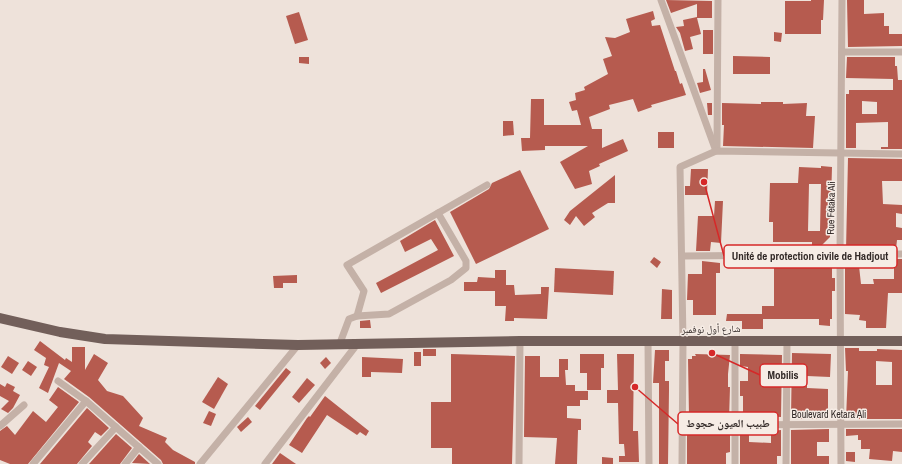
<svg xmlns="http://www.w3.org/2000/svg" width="902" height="464" viewBox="0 0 902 464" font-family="'Archivo Narrow','Noto Naskh Arabic',sans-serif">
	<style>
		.building { fill: #b65b4f; fill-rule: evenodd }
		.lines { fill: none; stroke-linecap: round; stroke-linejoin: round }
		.street { stroke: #c4b1a7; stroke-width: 7 }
		.primary { stroke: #725f5a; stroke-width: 10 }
		.labels { text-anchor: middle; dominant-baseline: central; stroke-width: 3; stroke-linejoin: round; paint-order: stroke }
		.street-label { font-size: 10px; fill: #322927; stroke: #f6ece5 }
		.leader { fill: none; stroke: #d62828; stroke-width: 1.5 }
		.callout-dot { fill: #d62828; stroke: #f6ece5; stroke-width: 1.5 }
		.callout { fill: #f6ece5; stroke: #d62828; stroke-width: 1.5 }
		.callout-label { font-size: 11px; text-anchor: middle; font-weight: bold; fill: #322927 }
	</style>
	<rect width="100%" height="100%" fill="#eee2da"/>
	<g class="building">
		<path d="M666 0 712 1V18H697L701 34 690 37 693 49 685 51 680 33 676 27 684 26 683 20 697 17V4L671 13Z"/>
		<path d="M811 0H824L823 20H821V34H785V1H811Z"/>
		<path d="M847 0H864V14L884 13V26H889V34H902V46L848 47Z"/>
		<path d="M653 11 655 19 651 21 652 26 660 25 675 71H676L680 84 682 83 686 95 651 105 652 107 638 112 633 99 609 105 610 109 589 117 592 129H602V148L623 139 628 151 599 164 600 166 589 171 592 184 575 189 560 162 588 146H545V150L522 151 521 138H530L531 99H544V125H581L577 110 572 111 569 102 576 100 575 93 585 90 584 87 608 74 603 59 612 56 605 37 615 38 630 32 626 19Z"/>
		<path d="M299 12 308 40 295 44 286 16Z"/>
		<rect x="703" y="30" width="10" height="24"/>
		<path d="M774 32 782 33 781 42 774 41Z"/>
		<path d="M733 56 770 57V74H733Z"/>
		<path d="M299 57H309V64L299 63Z"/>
		<path d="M847 57H895V66H897L898 80H902V149H881V147H888V122L856 123V148H846V94H849V90H893V79L846 78ZM862 101 877 102V114H862Z"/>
		<path d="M703 69H705L711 90 700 93 697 83 703 82Z"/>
		<path d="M761 102H783V104L807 103 806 116H815L813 148 723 146 724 125H722V103L761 104Z"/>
		<path d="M707 103H712V115H708Z"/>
		<path d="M503 121H513L514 135 503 136Z"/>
		<rect x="658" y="132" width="16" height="16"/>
		<path d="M848 158 902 159V181H882L883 204 902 205V214L896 213V227L902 228V240H897L896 249 846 250Z"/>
		<path d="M821 166 832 167 830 237 822 245H812V242H773V222H769L770 183H798L799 167 821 168ZM809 184H821L820 231H808Z"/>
		<path d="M691 169H708L707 195H685V186H690Z"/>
		<path d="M520 170 549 229 476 264 450 212 489 189 492 183Z"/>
		<path d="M615 175V203H608L592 213 595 217 584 226 576 216 570 225 564 220 570 211Z"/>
		<path d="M715 201H723L721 243 711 242 710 251H696L698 216H714Z"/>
		<path d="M435 220 454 256 381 293 376 283 438 250 431 239 405 252 400 241Z"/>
		<path d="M654 257 661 262 657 268 650 262Z"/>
		<path d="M864 259V265L859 266 861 284H874L873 279H894V259H902V293H888L886 328H866V321L859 320 860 315 845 314V260Z"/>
		<path d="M702 261 720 263V273H716V315H693V300H687L688 274H702Z"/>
		<path d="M774 261H832V278H835V291H832V319H830V326L819 325V319H763V329H742V321H726L727 314H762V306H774Z"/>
		<path d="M555 268 614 271 613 295 554 292Z"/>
		<path d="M495 270H506V285H514L515 295 541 294V287H549L547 319 514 318V321H505L506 306H495V291H464V282H477L478 277 495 278Z"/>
		<path d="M297 275V283H283V288H274L273 276Z"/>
		<path d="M662 289 672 290V319H661Z"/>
		<path d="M370 320 371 328H360V321Z"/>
		<path d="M40 341 65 360 66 358 72 362V347H85V370L94 354 108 363 98 380 107 391 123 396 143 418 139 426 167 438 165 442 173 450 195 462V464H163L161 460 89 397 64 379 71 371 59 363 48 393 39 388 49 367 44 365 46 358 34 350Z"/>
		<path d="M845 348H859V351H877V349L902 350V419H846L848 371H846ZM876 361 892 362V385H876Z"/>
		<rect x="423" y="349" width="13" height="7"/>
		<path d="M655 350H669V361H665V381H669V390L668 464H659V383H653Z"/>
		<rect x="414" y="352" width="7" height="14"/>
		<path d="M792 353 831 354 830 377 807 376V388L828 389V419H801V417H791Z"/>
		<path d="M451 354 515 356 512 464H452V448H431V402H451Z"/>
		<path d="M580 354H604V368H601V390H587V373H580Z"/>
		<path d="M617 354H634L633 431H638L639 462H619V456H625L624 444H619L618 403H607V390H618Z"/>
		<path d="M695 354 730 355 728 374V387H730L729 420H717V415L689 416 688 359H692V356H696Z"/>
		<path d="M740 354 782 355 781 417 743 415V396H740V381H748V367L740 366Z"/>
		<path d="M8 356 19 363 12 374 1 367Z"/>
		<path d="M525 356H540V377H559V359H568V370H565L566 385H575V391H588V400H580V406H567V418L581 419V430H578L577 464H555L557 438 524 437Z"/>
		<path d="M326 357 331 363 325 369 320 363Z"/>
		<path d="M362 357 403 359 402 373 371 372V377H362Z"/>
		<path d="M28 361 37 367 31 376 22 370Z"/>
		<path d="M286 368 291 372 260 410 255 406Z"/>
		<path d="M218 377 228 384 214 409 202 402Z"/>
		<path d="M307 378 315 385 299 403 292 397Z"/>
		<path d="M7 383 15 387 13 391 20 395 13 408 8 413 1 409 9 401 0 396V384L5 387Z"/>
		<path d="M58 387 79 402 28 464H10L0 460V431L7 426 15 435 33 411 46 422 58 407 49 400Z"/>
		<path d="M325 396 369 431 366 436 360 432 357 435 327 415 302 453 289 445 307 418 309 416 310 417Z"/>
		<path d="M87 408 109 428 101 436 95 432 88 442 92 446 77 464H40Z"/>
		<path d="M209 411 216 414 211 426 203 423Z"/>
		<path d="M248 417 252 422 241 432 237 427Z"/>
		<path d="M829 429V442H817V456H829V464H791V430Z"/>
		<path d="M846 429H902V452L893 451 892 461 869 459 870 449H861V440H858V435L846 436Z"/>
		<path d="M687 430H730V452L726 453V464H687Z"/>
		<path d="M781 430V456H777V464H740V434H749V442L771 443V431Z"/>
		<path d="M116 434 132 448 120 464H89Z"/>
		<path d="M846 452H855V462L846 461Z"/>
		<path d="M280 453 296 464H272Z"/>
		<path d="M139 454 150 464 132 463Z"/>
		<path d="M602 457 613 458V464H602Z"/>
	</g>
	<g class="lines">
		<g class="street">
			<path d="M661 0 716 151"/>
			<path d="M842 52H902"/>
			<path d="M717 147 718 0"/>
			<path d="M683 256 902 254"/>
			<path d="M357 316 364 291 347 265 487 185"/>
			<path d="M648 341 649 464"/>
			<path d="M340 343 349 319 357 316 389 314 451 280 466 268V261L438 213"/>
			<path d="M58 381 86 401 158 464"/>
			<path d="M683 425 902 424"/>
			<path d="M0 426 24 405"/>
			<path d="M33 464 86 401"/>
			<path d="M82 464 116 427"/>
			<path d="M125 464 139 447"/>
			<path d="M200 464 298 345"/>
			<path d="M265 464 358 343"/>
			<path d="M519 464 520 341"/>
			<path d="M682 464 683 341 680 167 716 151 902 154"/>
			<path d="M735 464V340"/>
			<path d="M786 464 787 341"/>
			<path d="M841 464 840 254 842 0"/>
		</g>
		<path class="primary" d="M0 318 60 332 105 339 298 345 520 341H902"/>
	</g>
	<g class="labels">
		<g class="street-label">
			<text transform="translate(831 208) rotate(-89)">Rue Fétaka Ali</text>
			<text transform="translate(711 329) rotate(-1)">شارع أول نوفمبر</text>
			<text x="829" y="414">Boulevard Ketara Ali</text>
		</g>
	</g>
	<path class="leader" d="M704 182L724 256M712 353L760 375M635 387L678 424"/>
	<g class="callout-dot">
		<circle cx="704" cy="182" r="4"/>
		<circle cx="712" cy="353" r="4"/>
		<circle cx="635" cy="387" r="4"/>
	</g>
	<g class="callout">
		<rect x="724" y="245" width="173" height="23" rx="4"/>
		<rect x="760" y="364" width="47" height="23" rx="4"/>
		<rect x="678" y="412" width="100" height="23" rx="4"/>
	</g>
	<g class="callout-label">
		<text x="810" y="260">Unité de protection civile de Hadjout</text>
		<text x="783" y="379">Mobilis</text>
		<text x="728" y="427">طبيب العيون حجوط</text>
	</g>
</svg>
